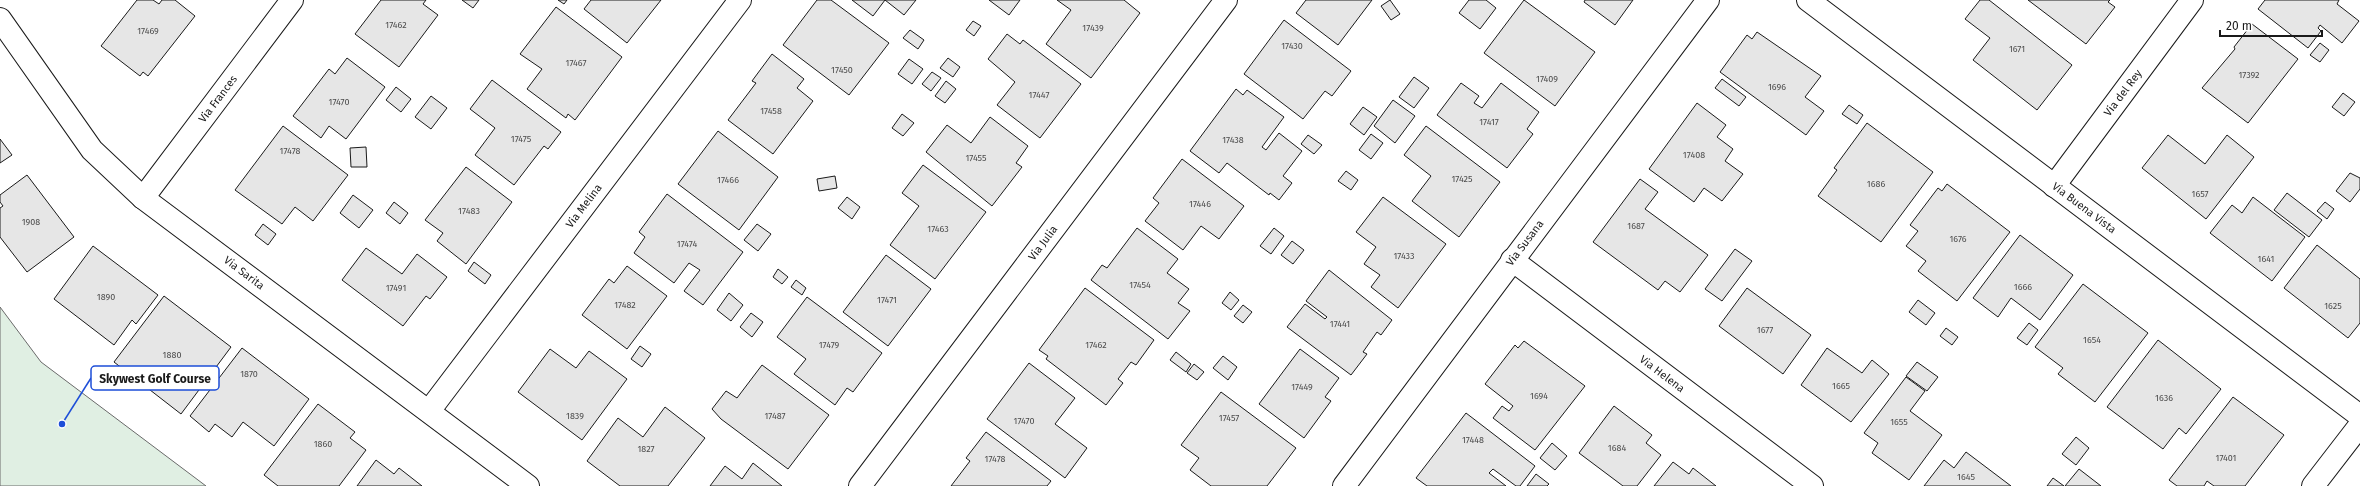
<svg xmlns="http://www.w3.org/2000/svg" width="2360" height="486" viewBox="0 0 2360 486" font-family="'Fira Sans',sans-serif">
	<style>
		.green { fill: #e0efe3; stroke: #6a6a6a }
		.building { fill: #e6e6e6; stroke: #1a1a1a }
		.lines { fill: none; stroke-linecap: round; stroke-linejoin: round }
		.street-casing { stroke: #1a1a1a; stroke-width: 24 }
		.street { stroke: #fff; stroke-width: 22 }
		.labels { text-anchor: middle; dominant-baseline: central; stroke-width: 3; stroke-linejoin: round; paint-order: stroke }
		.number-label { font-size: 9px; fill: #4d4d4d }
		.street-label { font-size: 11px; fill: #1a1a1a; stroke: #fff }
		.leader { fill: none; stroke: #1d4ed8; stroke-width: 1.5 }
		.callout-dot { fill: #1d4ed8; stroke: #fff; stroke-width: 1.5 }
		.callout { fill: #fff; stroke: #1d4ed8; stroke-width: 1.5 }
		.callout-label { font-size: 12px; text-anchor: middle; font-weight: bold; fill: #1a1a1a }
	</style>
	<rect width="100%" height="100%" fill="#fff"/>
	<path class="green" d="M0 307 41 362 206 486H0Z"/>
	<g class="building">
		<path d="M137 0H153L159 4 162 0H175L195 16 148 76 143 72 140 76 101 46Z"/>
		<path d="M381 0H426L423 4 438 15 399 67 355 34Z"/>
		<path d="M462 0H479L473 8Z"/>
		<path d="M558 0H567L564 4Z"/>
		<path d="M591 0H661L627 43 584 9Z"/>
		<path d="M817 0H831L889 43 849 95 783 45Z"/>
		<path d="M852 0H916L904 15 885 0 873 16Z"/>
		<path d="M989 0H1020L1009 15Z"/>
		<path d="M1057 0H1124L1140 13 1091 78 1046 44 1071 10Z"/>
		<path d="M1306 0H1372L1338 45 1296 13Z"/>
		<path d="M1390 0 1400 14 1391 20 1381 6Z"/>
		<path d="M1469 0H1486L1496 8 1480 29 1459 13Z"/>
		<path d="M1524 0 1595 52 1555 106 1484 53Z"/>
		<path d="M1585 0H1633L1615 25 1584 2Z"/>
		<path d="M1980 0H1989L2072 65 2037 110 1973 60 1990 38 1965 19Z"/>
		<path d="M2028 0H2110L2108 2 2115 7 2086 44Z"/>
		<path d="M2265 0H2339L2337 4 2359 21 2342 43 2320 25 2318 28 2321 31 2308 48 2258 9Z"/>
		<path d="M556 7 622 57 575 120 568 114 566 118 527 89 542 69 520 54Z"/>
		<path d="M1284 20 1351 71 1332 96 1325 91 1303 119 1244 74Z"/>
		<path d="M973 21 981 26 974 36 966 30Z"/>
		<path d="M2252 24 2298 59 2248 123 2202 88 2235 49 2234 47Z"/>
		<path d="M910 30 924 40 918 49 903 38Z"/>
		<path d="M1757 32 1821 76 1805 97 1824 111 1806 135 1720 72 1747 35 1752 39Z"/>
		<path d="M1007 34 1020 44 1023 40 1081 84 1040 138 997 105 1015 82 988 59Z"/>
		<path d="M2320 43 2329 50 2320 62 2310 55Z"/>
		<path d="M772 54 804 79 797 88 813 101 773 154 728 120 756 83 752 81Z"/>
		<path d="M347 58 385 87 346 139 329 126 321 138 293 116 329 69 335 74Z"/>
		<path d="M948 58 960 67 953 77 940 68Z"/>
		<path d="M909 59 923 69 912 84 898 74Z"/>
		<path d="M932 72 941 78 931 91 922 84Z"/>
		<path d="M1414 77 1429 88 1414 108 1399 97Z"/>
		<path d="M1722 79 1746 97 1739 106 1715 88Z"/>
		<path d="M492 80 561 132 548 149 544 146 514 185 475 155 495 128 470 109Z"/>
		<path d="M946 81 956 89 945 103 935 96Z"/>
		<path d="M1461 83 1479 96 1474 103 1482 108 1501 83 1539 112 1527 129 1533 134 1507 168 1437 115Z"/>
		<path d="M396 87 411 99 401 112 386 100Z"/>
		<path d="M1236 89 1243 95 1247 90 1284 117 1262 147 1266 150 1279 133 1302 151 1283 176 1292 183 1279 200 1270 193 1269 195 1227 163 1219 173 1190 151Z"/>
		<path d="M2343 93 2355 102 2344 116 2332 107Z"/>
		<path d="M431 96 447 108 431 129 415 117Z"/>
		<path d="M1393 100 1415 116 1395 143 1374 126Z"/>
		<path d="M1697 103 1726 125 1717 137 1733 149 1725 161 1743 174 1722 201 1704 188 1694 202 1649 169Z"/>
		<path d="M1849 105 1863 115 1857 124 1842 114Z"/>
		<path d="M1363 107 1377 117 1364 135 1350 124Z"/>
		<path d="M902 114 914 123 903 136 892 128Z"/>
		<path d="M990 117 1028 146 1016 163 1022 167 992 206 926 152 947 125 971 143Z"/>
		<path d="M1867 123 1933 172 1881 242 1818 196 1837 170 1834 168Z"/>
		<path d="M283 126 348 175 313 221 295 207 282 224 235 190Z"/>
		<path d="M1426 126 1500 182 1459 237 1412 201 1431 176 1404 155Z"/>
		<path d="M718 131 778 177 739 230 678 184Z"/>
		<path d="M1371 134 1383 143 1371 159 1359 150Z"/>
		<path d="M1308 135 1322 145 1314 154 1301 144Z"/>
		<path d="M2168 135 2205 164 2227 135 2254 157 2206 219 2142 168Z"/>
		<path d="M0 139 12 155 0 163Z"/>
		<path d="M366 147 367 167H351L350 148Z"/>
		<path d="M1182 159 1244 206 1219 239 1201 226 1183 250 1145 221 1159 203 1153 198Z"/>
		<path d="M923 165 986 212 935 279 890 245 919 206 902 193Z"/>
		<path d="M466 167 512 202 466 264 437 241 443 233 425 220Z"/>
		<path d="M1346 171 1358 180 1351 190 1338 181Z"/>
		<path d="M2350 173 2360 178V189L2350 202 2336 191Z"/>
		<path d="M27 175 74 237 27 272 0 237V208L3 206 0 202V195Z"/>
		<path d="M835 176 837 188 819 191 817 179Z"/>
		<path d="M1640 179 1658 192 1645 209 1708 255 1680 292 1665 281 1658 290 1593 242Z"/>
		<path d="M1947 184 2010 232 1957 301 1918 271 1926 261 1906 246 1918 231 1910 225 1938 188 1942 191Z"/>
		<path d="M2287 193 2322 220 2309 237 2274 210Z"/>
		<path d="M667 194 743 252 703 305 684 291 700 270 689 263 674 283 634 253 645 237 639 232Z"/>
		<path d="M353 195 373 210 359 228 340 213Z"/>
		<path d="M847 197 860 207 852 219 838 208Z"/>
		<path d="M1383 197 1446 244 1398 308 1371 287 1380 275 1364 264 1376 247 1356 232Z"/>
		<path d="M2253 197 2305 237 2272 281 2210 233 2232 205 2242 213Z"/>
		<path d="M394 202 408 213 400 224 386 213Z"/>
		<path d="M2325 202 2334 209 2327 219 2317 211Z"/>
		<path d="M263 224 276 234 268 245 255 235Z"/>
		<path d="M757 224 771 234 758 251 744 240Z"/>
		<path d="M1137 228 1178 259 1167 273 1189 289 1178 303 1190 311 1168 339 1091 280 1102 265 1107 268Z"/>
		<path d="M1274 228 1284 236 1271 254 1260 246Z"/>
		<path d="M2020 235 2073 275 2040 320 2011 298 1998 317 1973 298Z"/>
		<path d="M1292 241 1304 250 1293 264 1281 255Z"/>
		<path d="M2317 245 2360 279V323L2348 338 2284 288Z"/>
		<path d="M93 246 158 295 136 324 132 320 114 345 54 299Z"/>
		<path d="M366 248 402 274 417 254 447 277 430 299 426 296 403 326 342 280Z"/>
		<path d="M1735 249 1752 261 1722 301 1705 289Z"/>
		<path d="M886 255 931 289 888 346 843 312Z"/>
		<path d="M474 262 491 275 485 284 468 271Z"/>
		<path d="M627 266 667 296 627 349 582 315 609 279 614 283Z"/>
		<path d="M778 269 788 277 782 284 773 277Z"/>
		<path d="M1329 270 1392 320 1381 335 1377 332 1363 352 1367 354 1351 375 1287 327 1305 304 1325 319 1327 317 1306 301Z"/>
		<path d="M796 280 806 288 802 295 791 287Z"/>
		<path d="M2083 284 2148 333 2095 402 2058 374 2063 368 2035 347Z"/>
		<path d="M1085 288 1154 340 1136 365 1131 362 1118 379 1123 383 1106 405 1046 359 1048 356 1039 350Z"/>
		<path d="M1747 288 1811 335 1783 374 1719 326Z"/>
		<path d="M1230 292 1239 300 1231 310 1222 303Z"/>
		<path d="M729 293 743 305 731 321 717 310Z"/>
		<path d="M164 296 231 347 181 414 114 362Z"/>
		<path d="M807 297 882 353 853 392 847 388 835 405 794 374 806 359 777 337Z"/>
		<path d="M1918 300 1935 313 1926 325 1909 312Z"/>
		<path d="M1243 305 1252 312 1243 323 1234 316Z"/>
		<path d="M751 313 763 322 752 337 740 327Z"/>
		<path d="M2029 323 2038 330 2027 345 2017 338Z"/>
		<path d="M1946 328 1958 337 1952 345 1940 336Z"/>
		<path d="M2158 340 2221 389 2186 434 2179 428 2163 449 2107 407Z"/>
		<path d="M1524 341 1585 386 1535 450 1493 418 1502 406 1509 411 1513 406 1485 384 1515 345 1518 348Z"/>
		<path d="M640 346 651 354 642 367 631 359Z"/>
		<path d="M242 348 309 399 274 446 243 422 232 437 215 424 209 432 190 416Z"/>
		<path d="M1827 348 1862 373 1872 360 1889 374 1851 422 1801 385Z"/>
		<path d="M550 349 576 368 589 351 627 379 582 440 518 392Z"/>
		<path d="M1300 349 1339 378 1325 397 1331 401 1304 438 1259 404Z"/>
		<path d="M1176 352 1191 364 1186 372 1170 360Z"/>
		<path d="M1223 356 1237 367 1228 380 1213 368Z"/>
		<path d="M1917 362 1938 377 1927 391 1906 376Z"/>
		<path d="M1029 363 1075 398 1055 424 1087 448 1065 478 987 419Z"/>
		<path d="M1194 364 1204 372 1197 380 1187 373Z"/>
		<path d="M762 365 829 415 788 469 721 419 712 409 726 391 737 398Z"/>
		<path d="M1906 377 1925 391 1910 411 1942 435 1909 480 1872 453 1878 443 1864 433Z"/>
		<path d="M1221 392 1296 448 1267 486H1211L1190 470 1199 458 1181 445Z"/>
		<path d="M2233 397 2284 435 2245 486H2214L2207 481 2204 486H2177L2169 480Z"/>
		<path d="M318 404 355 432 350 438 366 450 339 486H278L264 475Z"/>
		<path d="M1614 406 1652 435 1646 443 1661 455 1637 486H1623L1579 453Z"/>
		<path d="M665 407 705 438 668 486H620L587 461 618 418 643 437Z"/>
		<path d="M1466 413 1535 466 1520 486H1516L1493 469 1489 473 1506 486H1427L1416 478Z"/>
		<path d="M986 432 1051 481 1047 486H951L970 461 966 458Z"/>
		<path d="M2076 437 2089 448 2076 465 2062 454Z"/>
		<path d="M1552 443 1567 456 1555 470 1540 458Z"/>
		<path d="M1966 452 2011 486H1924L1944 460 1954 468Z"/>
		<path d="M376 460 394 474 399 468 422 486H357Z"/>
		<path d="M1673 462 1689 474 1693 468 1716 486H1654Z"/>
		<path d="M753 463 782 486H710L725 466 742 479Z"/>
		<path d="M2079 469 2101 486H2065Z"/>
		<path d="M1536 474 1549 484 1547 486H1527Z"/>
		<path d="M2053 478 2064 486H2047Z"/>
	</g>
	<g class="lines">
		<g class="street-casing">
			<g id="street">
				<path d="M1808 0 2360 416"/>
				<path d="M0 19 92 150 143 198 528 486"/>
				<path d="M2054 186 2192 0"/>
				<path d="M143 198 292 0"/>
				<path d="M1512 260 1812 486"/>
				<path d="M429 411 740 0"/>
				<path d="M860 486 1226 0"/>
				<path d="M1344 486 1708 0"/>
				<path d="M2313 486 2360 425"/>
			</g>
		</g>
		<use href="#street" class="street"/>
	</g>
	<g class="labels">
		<g class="number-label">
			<text x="396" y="25">17462</text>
			<text x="1093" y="28">17439</text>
			<text x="148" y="31">17469</text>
			<text x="1292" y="46">17430</text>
			<text x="2017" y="49">1671</text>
			<text x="576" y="63">17467</text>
			<text x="842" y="70">17450</text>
			<text x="2249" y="75">17392</text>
			<text x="1547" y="79">17409</text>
			<text x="1777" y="87">1696</text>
			<text x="1039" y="95">17447</text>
			<text x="339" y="102">17470</text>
			<text x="771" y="111">17458</text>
			<text x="1489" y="122">17417</text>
			<text x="521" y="139">17475</text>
			<text x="1233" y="140">17438</text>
			<text x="290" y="151">17478</text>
			<text x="1694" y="155">17408</text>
			<text x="976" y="158">17455</text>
			<text x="1462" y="179">17425</text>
			<text x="728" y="180">17466</text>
			<text x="1876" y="184">1686</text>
			<text x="2200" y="194">1657</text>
			<text x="1200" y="204">17446</text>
			<text x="469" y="211">17483</text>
			<text x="31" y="222">1908</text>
			<text x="1636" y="226">1687</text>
			<text x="938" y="229">17463</text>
			<text x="1958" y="239">1676</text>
			<text x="687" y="244">17474</text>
			<text x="1404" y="256">17433</text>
			<text x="2266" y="259">1641</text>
			<text x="1140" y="285">17454</text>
			<text x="2023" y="287">1666</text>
			<text x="396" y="288">17491</text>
			<text x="106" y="297">1890</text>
			<text x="887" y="300">17471</text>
			<text x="625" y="305">17482</text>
			<text x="2333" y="306">1625</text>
			<text x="1340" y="324">17441</text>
			<text x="1765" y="330">1677</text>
			<text x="2092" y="340">1654</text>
			<text x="829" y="345">17479</text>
			<text x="1096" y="345">17462</text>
			<text x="172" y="355">1880</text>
			<text x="249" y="374">1870</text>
			<text x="1841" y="386">1665</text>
			<text x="1302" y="387">17449</text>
			<text x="1539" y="396">1694</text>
			<text x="2164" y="398">1636</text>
			<text x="575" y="416">1839</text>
			<text x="775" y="416">17487</text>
			<text x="1229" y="418">17457</text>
			<text x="1024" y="421">17470</text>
			<text x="1899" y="422">1655</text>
			<text x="1473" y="440">17448</text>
			<text x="323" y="444">1860</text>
			<text x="1617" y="448">1684</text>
			<text x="646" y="449">1827</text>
			<text x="2226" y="458">17401</text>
			<text x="995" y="459">17478</text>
			<text x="1966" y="477">1645</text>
		</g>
		<g class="street-label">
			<text transform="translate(2123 93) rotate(-53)">Via del Rey</text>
			<text transform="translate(218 99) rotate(-53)">Via Frances</text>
			<text transform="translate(584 206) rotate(-53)">Via Melina</text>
			<text transform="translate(2084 208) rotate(37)">Via Buena Vista</text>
			<text transform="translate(1043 243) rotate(-53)">Via Julia</text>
			<text transform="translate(1525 243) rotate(-53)">Via Susana</text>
			<text transform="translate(244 273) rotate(37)">Via Sarita</text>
			<text transform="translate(1662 374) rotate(37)">Via Helena</text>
		</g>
	</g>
	<path class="leader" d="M62 424L91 378"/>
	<circle class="callout-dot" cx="62" cy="424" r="4"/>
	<rect class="callout" x="91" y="366" width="128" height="24" rx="4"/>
	<g class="callout-label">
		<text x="155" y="383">Skywest Golf Course</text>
	</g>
	<path d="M2220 30v6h102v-6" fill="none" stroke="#1a1a1a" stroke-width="2"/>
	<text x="2226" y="30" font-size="12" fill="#1a1a1a" stroke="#ffffff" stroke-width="3" paint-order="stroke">20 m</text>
</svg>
